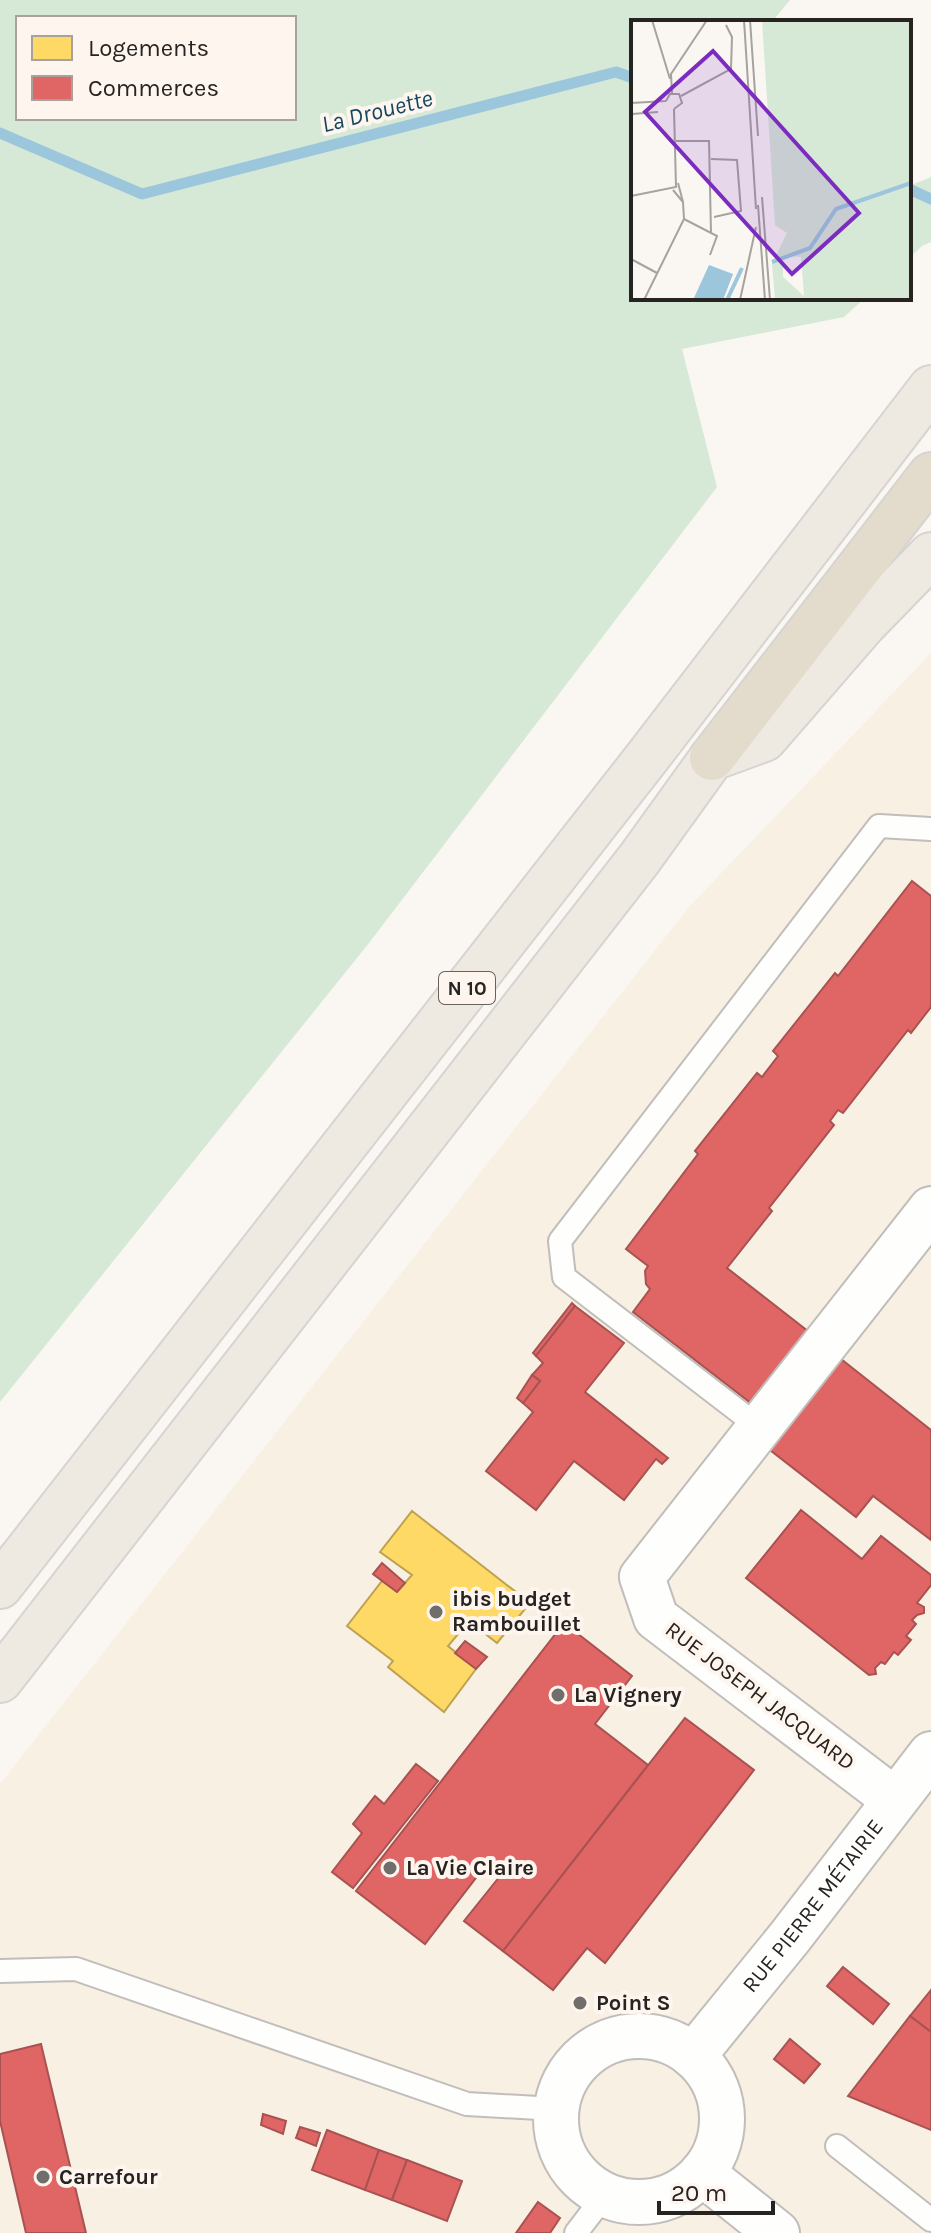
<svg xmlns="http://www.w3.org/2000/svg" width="931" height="2233" viewBox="0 0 931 2233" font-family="Karla,sans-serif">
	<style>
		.commercial { fill: #f8f0e3 }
		.green { fill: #d6e9d6; fill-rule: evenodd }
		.homes { fill: #ffd966; stroke: #bea251; stroke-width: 2 }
		.shops { fill: #e06666; stroke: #a85251; stroke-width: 2 }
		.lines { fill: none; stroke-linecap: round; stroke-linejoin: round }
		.stream { stroke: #9bc6dc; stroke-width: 11 }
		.lane-casing { stroke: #c1bdba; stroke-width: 26 }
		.street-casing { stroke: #c1bdba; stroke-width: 48 }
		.primary-casing { stroke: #d6d4d2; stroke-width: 48 }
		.highway-casing { stroke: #d6d4d2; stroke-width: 48 }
		.lane { stroke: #fefefd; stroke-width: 22 }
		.street { stroke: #fefefd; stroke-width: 44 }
		.primary { stroke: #eee9e1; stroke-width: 44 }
		.highway { stroke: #e3dccd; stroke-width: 44 }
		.poi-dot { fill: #716d6a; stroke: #fef5ef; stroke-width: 3 }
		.labels { text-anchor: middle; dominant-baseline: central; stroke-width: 8; stroke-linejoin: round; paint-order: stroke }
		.shield { fill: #fef5ef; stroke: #68625e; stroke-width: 2 }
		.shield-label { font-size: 20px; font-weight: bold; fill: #272320 }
		.poi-label { font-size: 22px; font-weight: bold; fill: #272320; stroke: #fef5ef; text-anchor: start }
		.street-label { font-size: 22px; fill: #272320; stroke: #fef5ef }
		.water-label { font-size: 24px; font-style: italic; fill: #14475f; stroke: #fef5ef }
		.inset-river { fill: none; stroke: #9bc6dc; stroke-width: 4 }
		.inset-road { fill: none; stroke: #a6a29e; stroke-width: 2 }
		.view { fill: #7b2cbf; fill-opacity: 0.15; stroke: #7b2cbf; stroke-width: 4 }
		.inset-edge { fill: none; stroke: #272320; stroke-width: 4 }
	</style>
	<rect width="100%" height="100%" fill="#faf6f2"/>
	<path class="commercial" d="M931 653V2233H0V1784L689 907Z"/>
	<g class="green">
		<path d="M0 0H790L772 22H633V298H865L844 317 682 349 717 487 369 943 0 1402ZM18 18H294V118H18Z"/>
		<path d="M931 177V242L922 246 909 258V186Z"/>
	</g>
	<path class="homes" d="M412 1511 530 1603 497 1643 469 1621 448 1646 476 1669 444 1712 388 1667 393 1661 347 1626 382 1581 397 1592 412 1575 380 1552Z"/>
	<g class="shops">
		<path d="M912 881 931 896V1007L911 1033 908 1030 843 1113 838 1110 830 1121 834 1125 769 1208 772 1211 727 1268 809 1332 752 1404 633 1312 650 1289 646 1284 645 1271 648 1266 626 1249 698 1154 695 1151 757 1073 762 1077 778 1056 773 1051 835 973 838 976Z"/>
		<path d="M572 1303 575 1306 536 1356 533 1353Z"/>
		<path d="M575 1306 624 1343 585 1392 668 1458 662 1464 656 1459 624 1500 574 1461 536 1510 486 1471 533 1412 523 1403 540 1381 532 1375 543 1363 536 1356Z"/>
		<path d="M841 1359 931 1430V1540L873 1496 856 1517 770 1450Z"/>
		<path d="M532 1375 540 1381 523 1403 517 1398Z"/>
		<path d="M801 1510 862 1559 881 1536 931 1575V1585L917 1603 924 1607V1613L917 1615 912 1620 916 1624 906 1636 911 1640 898 1655 894 1652 885 1664 881 1662 875 1668 876 1674 869 1675 746 1578Z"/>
		<path d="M382 1563 405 1583 397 1592 373 1574Z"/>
		<path d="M564 1623 632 1676 595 1724 648 1765 503 1951 464 1921 500 1876 486 1865 425 1944 356 1891Z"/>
		<path d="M465 1641 487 1657 476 1669 455 1653Z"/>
		<path d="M685 1718 754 1770 605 1963 587 1948 553 1990 503 1951Z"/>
		<path d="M416 1764 438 1781 353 1888 332 1872 362 1833 353 1824 375 1796 384 1804Z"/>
		<path d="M843 1967 889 2004 873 2024 827 1986Z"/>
		<path d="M931 1990V2032L910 2016Z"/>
		<path d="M910 2016 931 2032V2130L848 2096Z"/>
		<path d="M790 2039 820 2064 804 2083 774 2059Z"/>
		<path d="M41 2044 86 2233H26L0 2121V2054Z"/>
		<path d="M263 2114 286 2121 283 2134 261 2125Z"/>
		<path d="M300 2127 320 2133 316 2146 296 2138Z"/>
		<path d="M327 2130 379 2150 365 2190 312 2170Z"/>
		<path d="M379 2150 407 2160 392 2200 365 2190Z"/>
		<path d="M407 2160 462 2181 447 2221 392 2200Z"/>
		<path d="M538 2202 560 2218 550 2233H516Z"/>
	</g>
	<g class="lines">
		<g class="stream">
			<path d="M0 133 142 194 616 72 633 78"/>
			<path d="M909 189 931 199"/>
		</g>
		<g class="lane-casing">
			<g id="lane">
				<path d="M759 1427 564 1277 560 1241 879 826 931 829"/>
				<path d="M0 1971 76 1969 467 2104 556 2109"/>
				<path d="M837 2146 931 2220"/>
				<path d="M576 2233 605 2195"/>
			</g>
		</g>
		<g class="street-casing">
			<g id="street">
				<path d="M895 1800 656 1618 642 1577 931 1209"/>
				<circle cx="639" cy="2119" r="83"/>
				<path id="s1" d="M693 2056 790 1937 931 1754"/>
				<path d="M702 2173 777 2233"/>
			</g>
		</g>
		<g class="primary-casing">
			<g id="primary">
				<path d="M0 1586 649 755 931 388"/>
				<path d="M0 1680 640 858 712 758 764 739 863 625 931 555"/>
			</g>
		</g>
		<g class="highway-casing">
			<path id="highway" d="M712 758 931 475"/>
		</g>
		<use href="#lane" class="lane"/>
		<use href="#street" class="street"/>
		<use href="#primary" class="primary"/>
		<use href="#highway" class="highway"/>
	</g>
	<g class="poi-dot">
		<circle cx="436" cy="1612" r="8"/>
		<circle cx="558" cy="1695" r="8"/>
		<circle cx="390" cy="1868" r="8"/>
		<circle cx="580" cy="2003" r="8"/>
		<circle cx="43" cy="2177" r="8"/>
	</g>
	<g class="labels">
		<rect class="shield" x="439" y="972" width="56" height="32" rx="6"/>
		<g class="shield-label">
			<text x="467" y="988">N 10</text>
		</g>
		<g class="poi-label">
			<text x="452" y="1599">ibis budget<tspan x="452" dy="25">Rambouillet</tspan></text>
			<text x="574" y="1695">La Vignery</text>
			<text x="406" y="1868">La Vie Claire</text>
			<text x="596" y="2003">Point S</text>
			<text x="59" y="2177">Carrefour</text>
		</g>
		<g class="street-label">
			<text transform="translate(760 1696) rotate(37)">RUE JOSEPH JACQUARD</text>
			<text stroke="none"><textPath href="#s1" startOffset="192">RUE PIERRE MÉTAIRIE</textPath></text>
		</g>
		<g class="water-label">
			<text transform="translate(377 111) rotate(-14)">La Drouette</text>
		</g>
	</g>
	<g transform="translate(631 20)">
		<rect width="280" height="280" fill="#faf6f2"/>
		<path d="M131 0H280V280H144L141 244 156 213 144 205ZM152 236 170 237 173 276 152 257Z" fill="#d6e9d6" fill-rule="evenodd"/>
		<path d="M78 245 102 254 92 280H62Z" fill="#9bc6dc"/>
		<path class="inset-river" d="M141 242 179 228 205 189 280 163M96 280 111 248"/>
		<path class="inset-road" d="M21 0 39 59M113 0 125 189M119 0 127 116M41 73 40 54 76 0M50 76 100 49 101 17 95 5M35 81 39 74H48L51 83 43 89M0 83 35 81M1 94 27 92M45 121H78L80 213M80 139 106 140 110 191 83 197M42 170 52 182 47 163M0 176 45 167 43 89M131 177 139 280M127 185 134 280M53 199 86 216 79 235M0 239 26 253M13 280 53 199 52 182M109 280 125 207"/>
		<path class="view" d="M82 31 228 193 161 254 14 92Z"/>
		<rect width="280" height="280" class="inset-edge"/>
	</g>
	<rect x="16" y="16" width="280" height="104" fill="#fef5ef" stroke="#a8a19c" stroke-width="2"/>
	<rect x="32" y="36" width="40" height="24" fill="#ffd966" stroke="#a8a19c" stroke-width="2"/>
	<text x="88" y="56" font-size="24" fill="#272320">Logements</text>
	<rect x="32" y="76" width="40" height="24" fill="#e06666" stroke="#a8a19c" stroke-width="2"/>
	<text x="88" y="96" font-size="24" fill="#272320">Commerces</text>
	<path d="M659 2201v12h114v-12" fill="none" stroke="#272320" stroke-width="4"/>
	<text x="671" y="2201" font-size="24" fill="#272320" stroke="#fef5ef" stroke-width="6" paint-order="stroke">20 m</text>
</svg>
